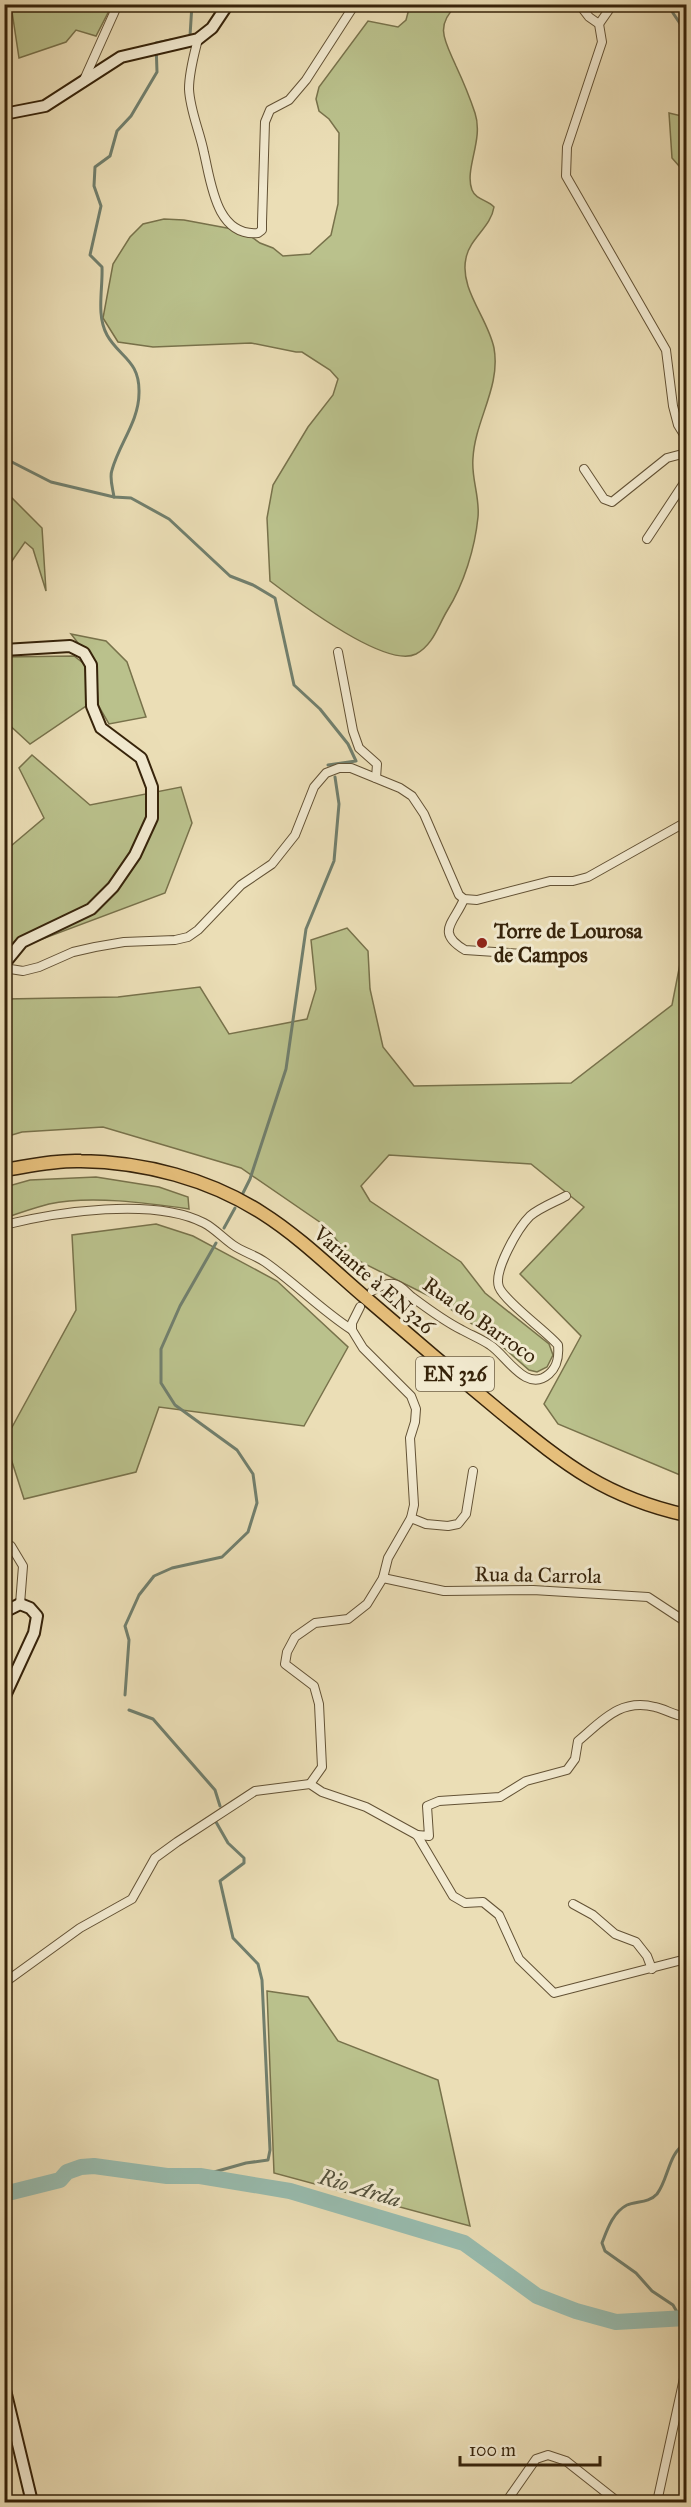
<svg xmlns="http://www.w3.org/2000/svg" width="691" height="2507" viewBox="0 0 691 2507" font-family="'IM FELL Great Primer',serif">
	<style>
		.green { fill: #bac18c; stroke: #78724b; stroke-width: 1.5 }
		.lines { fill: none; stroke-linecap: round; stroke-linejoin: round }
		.stream { stroke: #717f6d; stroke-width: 3 }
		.river { stroke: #98bcaf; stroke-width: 16 }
		.street-casing { stroke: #635235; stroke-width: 10 }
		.secondary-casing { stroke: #36230a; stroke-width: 14 }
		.primary-casing { stroke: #36230a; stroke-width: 15 }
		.street { stroke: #f2ead0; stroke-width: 8 }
		.secondary { stroke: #f2ead0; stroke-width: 10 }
		.primary { stroke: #e6bf7b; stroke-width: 12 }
		.poi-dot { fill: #8f2418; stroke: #f2ead0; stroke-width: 2 }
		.labels { text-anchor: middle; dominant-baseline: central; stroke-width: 6; stroke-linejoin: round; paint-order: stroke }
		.shield { fill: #f2ead0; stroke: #6e5f45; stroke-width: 1.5 }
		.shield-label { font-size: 20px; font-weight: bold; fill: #36230a }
		.poi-label { font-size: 21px; font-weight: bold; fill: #36230a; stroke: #f2ead0; text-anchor: start }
		.street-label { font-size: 21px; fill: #36230a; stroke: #f2ead0 }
		.water-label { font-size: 22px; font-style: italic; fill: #53513c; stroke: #f2ead0 }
	</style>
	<rect width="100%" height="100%" fill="#ebdeb6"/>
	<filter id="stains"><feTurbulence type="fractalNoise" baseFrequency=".00333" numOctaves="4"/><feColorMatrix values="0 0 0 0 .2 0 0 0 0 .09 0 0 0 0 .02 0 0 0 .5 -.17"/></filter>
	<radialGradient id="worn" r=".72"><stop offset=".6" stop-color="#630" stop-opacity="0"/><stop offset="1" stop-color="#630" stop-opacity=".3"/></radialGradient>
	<g class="green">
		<path d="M11 5V4L112 5 96 36 76 30 66 42 19 58Z"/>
		<path d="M410 5H457C434 26 445 41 456 66 463 81 470 98 475 113 484 140 464 169 472 190 476 200 488 200 494 207 491 227 470 238 466 258 459 289 488 318 494 348 501 387 475 420 473 458 471 478 480 497 478 517 475 548 464 584 447 611 438 626 433 645 416 654 386 669 295 600 270 581L267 518 273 485 308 427 333 395 338 379 330 370 302 352H296L251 343 153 347 118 342 103 318 113 264 130 237 143 224 164 219 184 220 243 231 260 243 273 248 283 256 310 254 331 235 338 204 339 133 329 119 319 111 316 99 319 87 368 21 398 27 406 20Z"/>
		<path d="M669 113 686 117V174L672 158Z"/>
		<path d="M5 496 11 497 42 528 46 591 33 549 25 542 5 571Z"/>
		<path d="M71 634 106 641 127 662 146 717 109 724 98 705 96 666Z"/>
		<path d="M74 656 87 666 86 706 30 744 5 721V657Z"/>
		<path d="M32 755 90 805 181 787 192 823 165 893 5 953V851L44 818 19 768Z"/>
		<path d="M347 928 368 951 370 989 383 1047 414 1086 571 1083 672 1005 686 933V1475H680L558 1424 544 1404 581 1336 520 1274 584 1207 531 1164 389 1155 361 1186 370 1201 461 1262 485 1293 549 1344 553 1355 547 1367 537 1372 529 1370 494 1339 437 1300 351 1257 324 1225 241 1168 103 1127 22 1132 5 1137V999L118 997 200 987 229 1034 307 1019 316 989 311 940Z"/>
		<path d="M96 1177 159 1187 188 1197 189 1209C148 1203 90 1195 49 1204 34 1208 19 1213 5 1218V1187L30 1180Z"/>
		<path d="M156 1224 193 1236 277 1281 348 1347 304 1426 159 1407 136 1472 24 1499 5 1440 76 1310 72 1235Z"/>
		<path d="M267 1991 308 1997 338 2041 438 2080 470 2226 274 2173Z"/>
	</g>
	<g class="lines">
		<g class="stream">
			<path d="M667 4 685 31 686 41"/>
			<path d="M187 37 190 36 192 4"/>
			<path d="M4 458 51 482 114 497 131 498 169 519 230 576 253 585 275 598 294 685 320 709 348 744 356 761 328 765"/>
			<path d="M114 497C113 489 109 478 112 470 119 444 139 421 139 393 140 360 119 357 107 335 96 315 103 289 102 267L90 255 101 206 94 186 95 167 110 156 117 131 131 116 157 72 156 43 171 40"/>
			<path d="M243 1193 250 1179 286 1069 306 929 334 861 339 804 335 777"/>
			<path d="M224 1228 235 1208"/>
			<path d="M125 1695 129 1640 125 1626 139 1595 154 1576 172 1568 222 1557 248 1532 257 1503 253 1474 237 1450 175 1405 161 1383V1349L180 1306 216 1243"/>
			<path d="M129 1710 153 1719 215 1790 220 1806"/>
			<path d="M200 2176 246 2163 268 2160 270 2150 262 1980 258 1964 233 1938 220 1881 244 1863V1858L228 1843 216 1822"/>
			<path d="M681 2319 673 2305 652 2291 636 2273 605 2251 602 2243C607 2230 613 2212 627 2205 636 2201 649 2203 657 2194 669 2178 668 2153 686 2143"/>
		</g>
		<path class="river" d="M4 2194 60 2180 67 2172 81 2167 94 2166 167 2176H200L290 2191 464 2243 537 2296 576 2311 616 2322 686 2318"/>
		<g class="street-casing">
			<g id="street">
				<path d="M579 4 589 17 599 24 602 42 567 147 566 176 666 350 673 406 678 425 686 438"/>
				<path d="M599 24 613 4"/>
				<path d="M198 39C194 55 189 72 189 89 190 111 200 132 204 153 211 182 216 237 258 233L262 230V222L265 122 270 110 289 100 306 80 355 4"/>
				<path d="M83 82 118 4"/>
				<path d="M584 469 604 499 612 502 667 458 686 453"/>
				<path d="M647 539 686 480"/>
				<path d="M338 652 353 731 359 748 377 764 376 778"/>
				<path d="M464 899C454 923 435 932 465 950L539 955"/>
				<path d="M4 968 23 971 39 967 73 952 95 947 124 942 175 940 188 937 198 930 241 885 272 864 295 835 314 787 326 773 339 768H351L400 788 412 796 424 814 459 895 464 899 477 900 550 881H573L588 877 686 822"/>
				<path d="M4 1225C57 1212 154 1197 204 1223 214 1228 223 1238 233 1245 243 1252 255 1255 265 1262 295 1283 321 1310 352 1330"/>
				<path d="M372 1291C379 1287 386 1283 394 1284 401 1285 407 1293 412 1297 428 1309 444 1321 462 1330 471 1335 481 1339 490 1345 506 1355 526 1394 549 1374 558 1366 559 1356 558 1345 545 1330 505 1302 499 1287 493 1271 518 1228 530 1216 539 1208 555 1202 566 1196"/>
				<path d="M411 1518 426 1524 448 1526 458 1524 466 1514 473 1471"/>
				<path d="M4 1545 11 1546 23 1566 20 1604"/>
				<path d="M383 1578 444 1591 533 1590 648 1597 686 1622"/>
				<path d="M310 1784 322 1767 319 1704 314 1686 285 1664 287 1652 295 1637 315 1623 348 1619 367 1604 383 1578 388 1558 411 1518 414 1505 410 1438 415 1422 416 1409 411 1396 363 1348 352 1330V1323L360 1307"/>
				<path d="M417 1835 429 1836 427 1806 439 1801 500 1797 526 1781 567 1770 575 1759 578 1741C602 1721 620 1698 655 1707 666 1709 676 1717 686 1716"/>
				<path d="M573 1904 593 1915 615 1934 636 1942 647 1956 652 1969"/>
				<path d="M4 1983 80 1928 132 1899 155 1858 177 1842 255 1791 310 1784 322 1792 366 1807 417 1835 453 1896 465 1903 483 1902 499 1915 519 1959 554 1993 686 1959"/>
				<path d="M506 2502 536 2459 548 2455 566 2461 618 2502"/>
				<path d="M657 2502 686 2369"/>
			</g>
		</g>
		<g class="secondary-casing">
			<g id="secondary">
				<path d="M4 114 45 106 121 57 198 39 212 28 228 4"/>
				<path d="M4 650 70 646 84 653 91 665 92 706 101 728 141 758 152 787V818L135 855 113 887 91 909 22 942 4 964"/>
				<path d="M4 1612 20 1604 30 1608 37 1616 34 1633 4 1698"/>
				<path d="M4 2386 32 2502"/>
			</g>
		</g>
		<g class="primary-casing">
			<path id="primary" d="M4 1170C30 1166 55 1160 81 1161 144 1162 209 1179 262 1213 300 1237 333 1270 367 1299 412 1338 457 1376 502 1413 566 1465 605 1497 686 1515"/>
		</g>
		<use href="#street" class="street"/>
		<use href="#secondary" class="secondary"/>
		<use href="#primary" class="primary"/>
	</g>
	<circle class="poi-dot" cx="482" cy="943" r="6"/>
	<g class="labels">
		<rect class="shield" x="416" y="1357" width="78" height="34" rx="4.5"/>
		<g class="shield-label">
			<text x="455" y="1374">EN 326</text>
		</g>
		<g class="poi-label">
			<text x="494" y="931">Torre de Lourosa<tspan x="494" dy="24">de Campos</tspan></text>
		</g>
		<g class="street-label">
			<text transform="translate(374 1280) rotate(41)">Variante à EN326</text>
			<text transform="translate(480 1320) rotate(35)">Rua do Barroco</text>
			<text transform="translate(538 1575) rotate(1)">Rua da Carrola</text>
		</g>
		<g class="water-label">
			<text transform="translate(360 2188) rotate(17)">Rio Arda</text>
		</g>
	</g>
	<rect width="691" height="2507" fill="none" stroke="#ebdeb6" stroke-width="24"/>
	<rect x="6" y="6" width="679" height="2495" fill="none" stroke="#36230a" stroke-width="3"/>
	<rect x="12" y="12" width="667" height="2483" fill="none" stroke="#36230a" stroke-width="1.5"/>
	<path d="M460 2456v9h140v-9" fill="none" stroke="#36230a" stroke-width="3"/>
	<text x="469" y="2456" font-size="18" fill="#36230a" stroke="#f2ead0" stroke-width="4.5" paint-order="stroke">100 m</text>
	<rect width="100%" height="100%" filter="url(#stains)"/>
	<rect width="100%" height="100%" fill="url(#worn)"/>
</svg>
